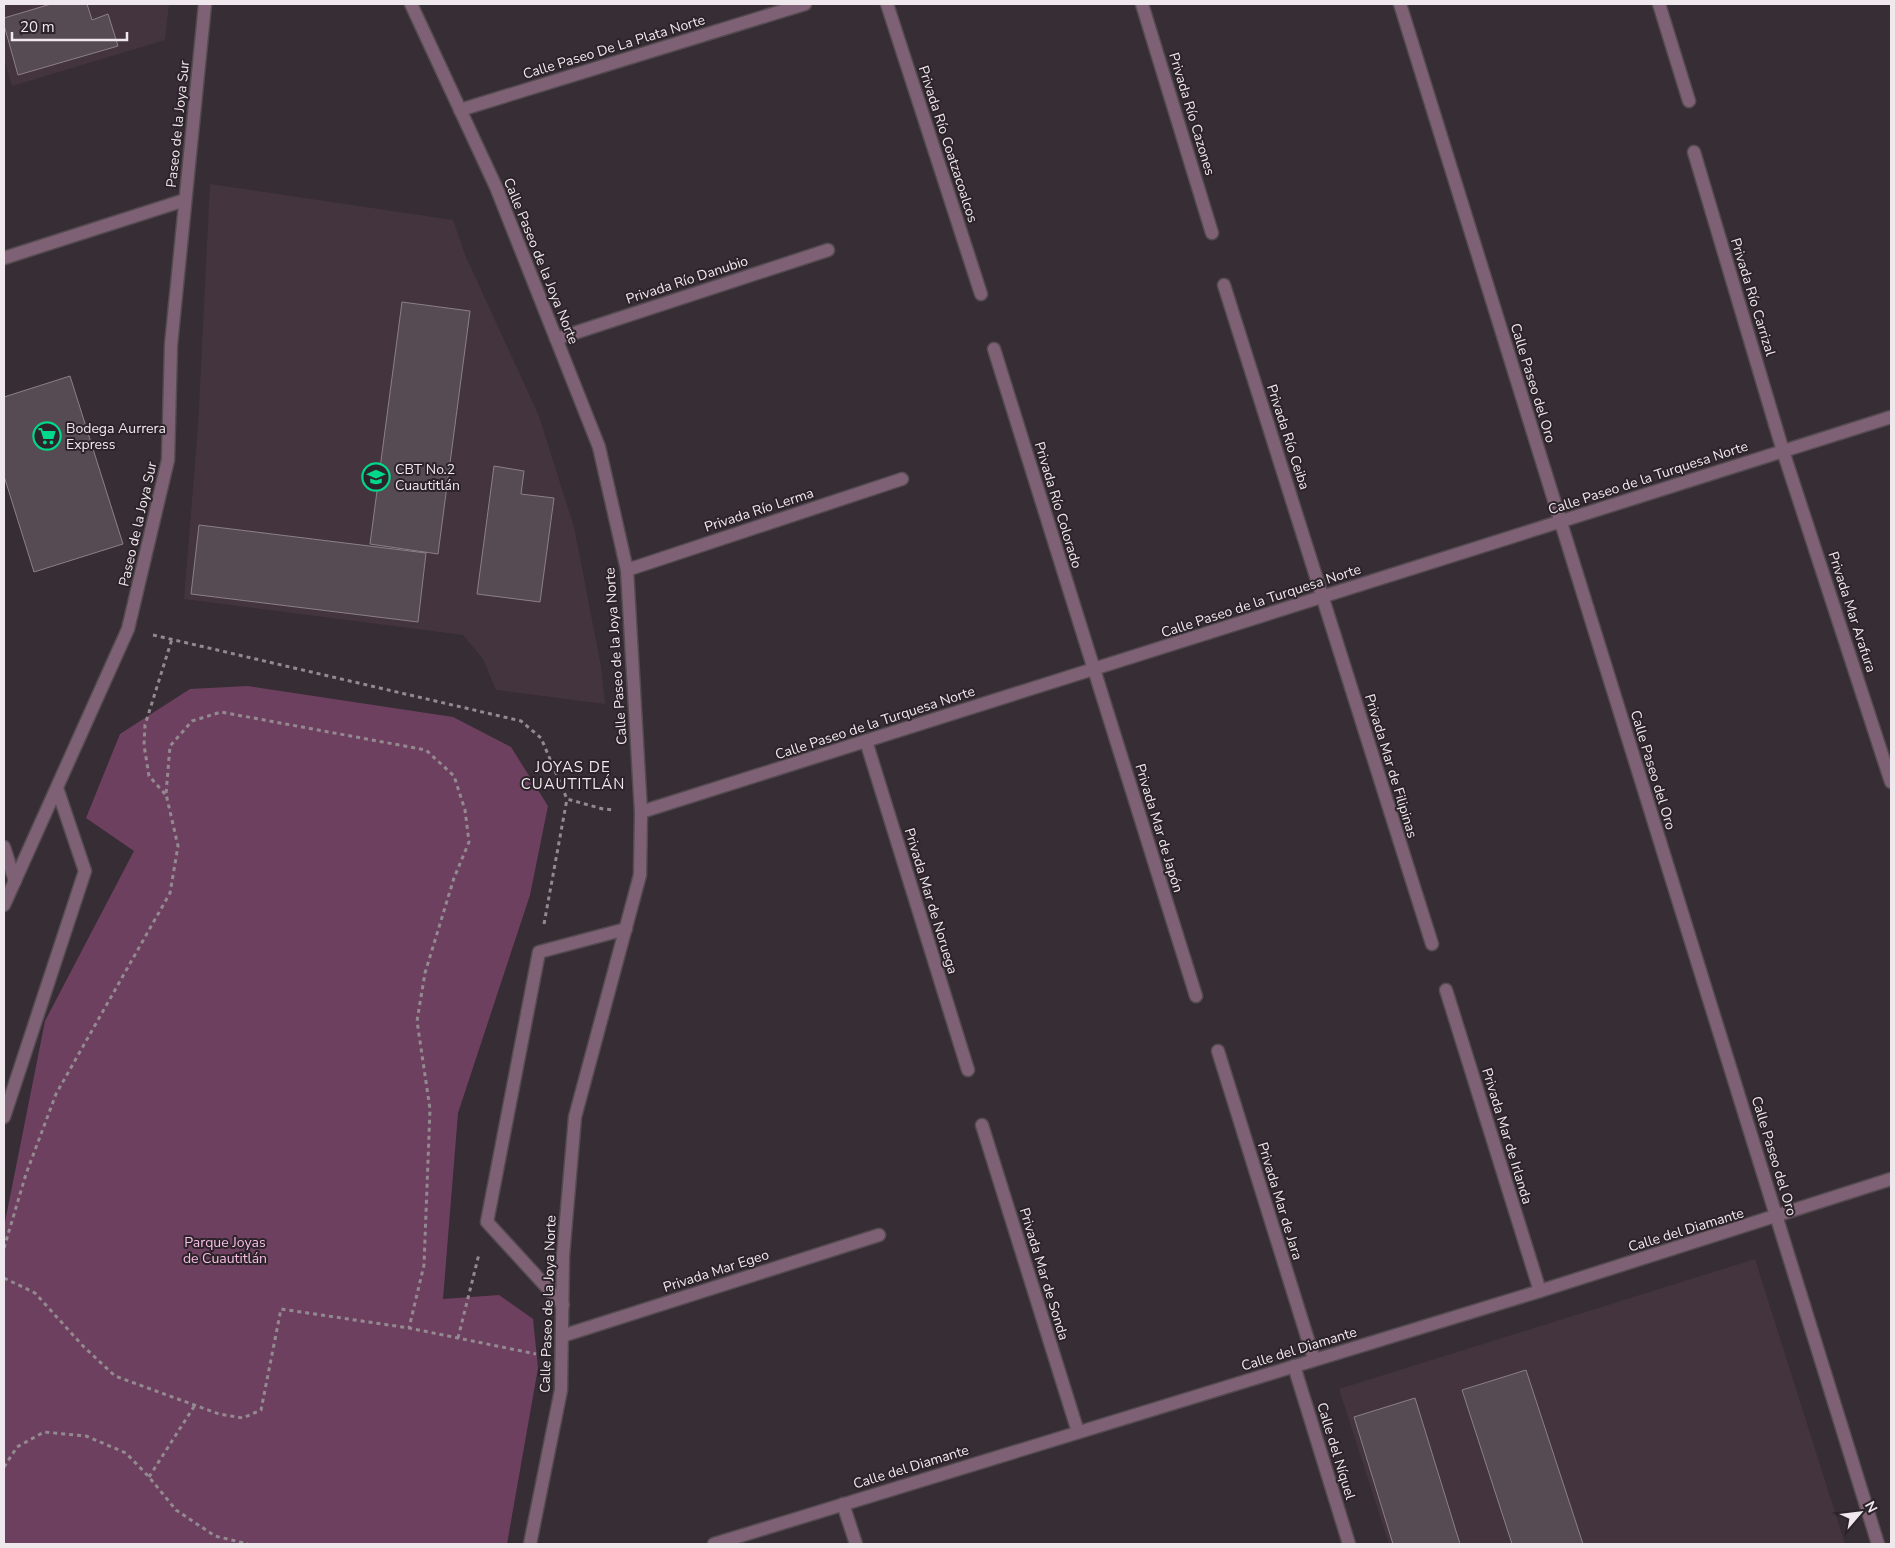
<svg xmlns="http://www.w3.org/2000/svg" width="1895" height="1548" viewBox="0 0 1895 1548" font-family="'Nunito Sans',sans-serif">
	<style>
		.built { fill: #44343e }
		.green { fill: #6e4060 }
		.building { fill: #564b52; stroke: #8c8088 }
		.lines { fill: none; stroke-linecap: round; stroke-linejoin: round }
		.service-casing { stroke: #544b51; stroke-width: 15 }
		.minor-casing { stroke: #544b51; stroke-width: 15 }
		.path { stroke: #938a90; stroke-width: 3; stroke-dasharray: 4 4; stroke-linecap: butt }
		.service { stroke: #7f6175; stroke-width: 12 }
		.minor { stroke: #7f6175; stroke-width: 12 }
		.labels { text-anchor: middle; dominant-baseline: central; stroke-width: 4; stroke-linejoin: round; paint-order: stroke }
		.street-label { font-size: 14px; fill: #efe8ec; stroke: #2d232a }
		.poi-label { font-size: 14px; fill: #efe8ec; stroke: #2d232a; text-anchor: start }
		.park-label { font-size: 14px; fill: #f8bee5; stroke: #2d232a }
		.neighbourhood-label { font-size: 15px; letter-spacing: 1px; fill: #efe8ec; stroke: #2d232a }
	</style>
	<rect width="100%" height="100%" fill="#372d34"/>
	<g class="built">
		<path d="M4 4H169L165 40 12 86 4 59Z"/>
		<path d="M210 184 453 220 466 257 539 416 574 527 601 666 605 704 496 690 483 659 463 635 184 599 198 427Z"/>
		<path d="M1755 1259 1845 1544H1389L1339 1389Z"/>
	</g>
	<path class="green" d="M248 686 453 717 511 747 548 806 530 895 458 1113 443 1299 499 1295 533 1319 538 1368 507 1544H4V1227L45 1021 134 851 86 818 120 734 190 689Z"/>
	<g class="building">
		<path d="M51 4H87L92 20 108 14 118 46 18 75 4 25V18Z"/>
		<path d="M402 302 470 311 438 554 370 544Z"/>
		<path d="M70 376 123 544 34 572 4 476V397Z"/>
		<path d="M494 466 524 471 521 494 554 498 540 602 477 594Z"/>
		<path d="M199 525 426 553 418 622 191 594Z"/>
		<path d="M1526 1370 1583 1544H1512L1462 1390Z"/>
		<path d="M1415 1398 1460 1544H1393L1354 1417Z"/>
	</g>
	<g class="lines">
		<g class="service-casing">
			<g id="service">
				<path d="M4 1117 85 871 57 788"/>
				<path d="M563 1305 487 1222 539 952 626 929"/>
			</g>
		</g>
		<g class="minor-casing">
			<g id="minor">
				<path d="M411 4 496 187 599 447 627 570 641 812 640 875 575 1117 563 1256 561 1390 530 1544"/>
				<path d="M887 4 981 294"/>
				<path d="M1142 4 1212 233"/>
				<path d="M1400 4 1878 1544"/>
				<path d="M1659 4 1689 101"/>
				<path d="M460 110 805 4"/>
				<path d="M1694 152 1783 451 1891 782"/>
				<path d="M4 258 185 200"/>
				<path d="M1224 285 1432 944"/>
				<path d="M556 339 828 250"/>
				<path d="M994 349 1196 996"/>
				<path d="M627 570 902 479"/>
				<path d="M866 741 968 1070"/>
				<path d="M641 812 1891 417"/>
				<path d="M4 847 15 881"/>
				<path d="M4 905 128 629 168 460 171 345 205 4"/>
				<path d="M1446 990 1540 1291"/>
				<path d="M1218 1051 1314 1359"/>
				<path d="M982 1125 1078 1432"/>
				<path d="M562 1336 879 1235"/>
				<path d="M1294 1366 1349 1544"/>
				<path d="M843 1504 856 1544"/>
				<path d="M714 1544 1540 1291 1891 1179"/>
			</g>
		</g>
		<g class="path">
			<path d="M153 635 521 721 541 738 567 799 603 809 615 810"/>
			<path d="M165 794 149 776 144 745 145 725 172 639"/>
			<path d="M544 924 567 799"/>
			<path d="M4 1248 26 1174 56 1094 170 893 178 846 166 794 170 746 192 721 221 712 426 750 454 776 465 810 469 842 454 878 425 973 417 1021 430 1109 424 1265 409 1328"/>
			<path d="M4 1278 35 1293 83 1346 115 1376 219 1414 243 1418 261 1410 281 1309 409 1328 536 1354"/>
			<path d="M458 1338 479 1254"/>
			<path d="M4 1467 17 1447 44 1432 86 1436 126 1453 149 1477 176 1510 215 1536 248 1544"/>
			<path d="M149 1477 195 1405"/>
		</g>
		<use href="#service" class="service"/>
		<use href="#minor" class="minor"/>
	</g>
	<defs>
		<g id="supermarket-ring" transform="scale(1.4375)"><circle r="9.5" fill="#2d232a" stroke="#00d98c" stroke-width="1.5"/><path d="M-6-5.5h2.5l.6 2H6L4.5 2H-2.5L-4.4-4H-6ZM-1.5 3.2a1.3 1.3 0 1 0 .1 0ZM3 3.2a1.3 1.3 0 1 0 .1 0Z" fill="#00d98c"/></g>
		<g id="school-ring" transform="scale(1.4375)"><circle r="9.5" fill="#2d232a" stroke="#00d98c" stroke-width="1.5"/><path d="M0-5L7-2L0 1L-7-2ZM-4 1L0 2.5L4 1V4Q0 6-4 4Z" fill="#00d98c"/></g>
	</defs>
	<g fill-rule="evenodd">
		<use href="#supermarket-ring" x="47" y="436"/>
		<use href="#school-ring" x="376" y="477"/>
	</g>
	<g class="labels">
		<g class="street-label">
			<text transform="translate(614 47) rotate(-17)">Calle Paseo De La Plata Norte</text>
			<text transform="translate(1192 114) rotate(73)">Privada Río Cazones</text>
			<text transform="translate(178 124) rotate(-84)">Paseo de la Joya Sur</text>
			<text transform="translate(948 144) rotate(72)">Privada Río Coatzacoalcos</text>
			<text transform="translate(541 261) rotate(68)">Calle Paseo de la Joya Norte</text>
			<text transform="translate(687 280) rotate(-18)">Privada Río Danubio</text>
			<text transform="translate(1753 297) rotate(73)">Privada Río Carrizal</text>
			<text transform="translate(1533 383) rotate(73)">Calle Paseo del Oro</text>
			<text transform="translate(1288 437) rotate(72)">Privada Río Ceiba</text>
			<text transform="translate(1648 478) rotate(-18)">Calle Paseo de la Turquesa Norte</text>
			<text transform="translate(1058 505) rotate(73)">Privada Río Colorado</text>
			<text transform="translate(759 510) rotate(-18)">Privada Río Lerma</text>
			<text transform="translate(138 524) rotate(-77)">Paseo de la Joya Sur</text>
			<text transform="translate(1261 601) rotate(-18)">Calle Paseo de la Turquesa Norte</text>
			<text transform="translate(1852 612) rotate(72)">Privada Mar Arafura</text>
			<text transform="translate(616 656) rotate(-94)">Calle Paseo de la Joya Norte</text>
			<text transform="translate(875 723) rotate(-18)">Calle Paseo de la Turquesa Norte</text>
			<text transform="translate(1391 766) rotate(73)">Privada Mar de Filipinas</text>
			<text transform="translate(1653 770) rotate(73)">Calle Paseo del Oro</text>
			<text transform="translate(1159 828) rotate(73)">Privada Mar de Japón</text>
			<text transform="translate(931 901) rotate(73)">Privada Mar de Noruega</text>
			<text transform="translate(1507 1136) rotate(73)">Privada Mar de Irlanda</text>
			<text transform="translate(1774 1156) rotate(73)">Calle Paseo del Oro</text>
			<text transform="translate(1280 1201) rotate(73)">Privada Mar de Jara</text>
			<text transform="translate(1686 1230) rotate(-17)">Calle del Diamante</text>
			<text transform="translate(716 1271) rotate(-18)">Privada Mar Egeo</text>
			<text transform="translate(1044 1274) rotate(73)">Privada Mar de Sonda</text>
			<text transform="translate(548 1304) rotate(-88)">Calle Paseo de la Joya Norte</text>
			<text transform="translate(1299 1349) rotate(-17)">Calle del Diamante</text>
			<text transform="translate(1336 1451) rotate(73)">Calle del Níquel</text>
			<text transform="translate(911 1467) rotate(-17)">Calle del Diamante</text>
		</g>
		<g class="poi-label">
			<text x="66" y="428">Bodega Aurrera<tspan x="66" dy="16">Express</tspan></text>
			<text x="395" y="469">CBT No.2<tspan x="395" dy="16">Cuautitlán</tspan></text>
		</g>
		<g class="park-label">
			<text x="225" y="1242">Parque Joyas<tspan x="225" dy="16">de Cuautitlán</tspan></text>
		</g>
		<g class="neighbourhood-label">
			<text x="573" y="767">JOYAS DE<tspan x="573" dy="17">CUAUTITLÁN</tspan></text>
		</g>
	</g>
	<rect width="1895" height="1548" fill="none" stroke="#efe8ec" stroke-width="10"/>
	<g transform="translate(1860 1513) rotate(62)" stroke="#2d232a" stroke-width="4" paint-order="stroke">
	<path d="M0-4L9 19L0 12L-9 19Z" fill="#efe8ec"/>
	<text y="-8" font-size="14" font-weight="bold" text-anchor="middle" fill="#efe8ec">N</text>
	</g>
	<path d="M12 32v8h115v-8" fill="none" stroke="#efe8ec" stroke-width="2.5"/>
	<text x="20" y="32" font-size="15" fill="#efe8ec" stroke="#2d232a" stroke-width="4" paint-order="stroke">20 m</text>
</svg>
